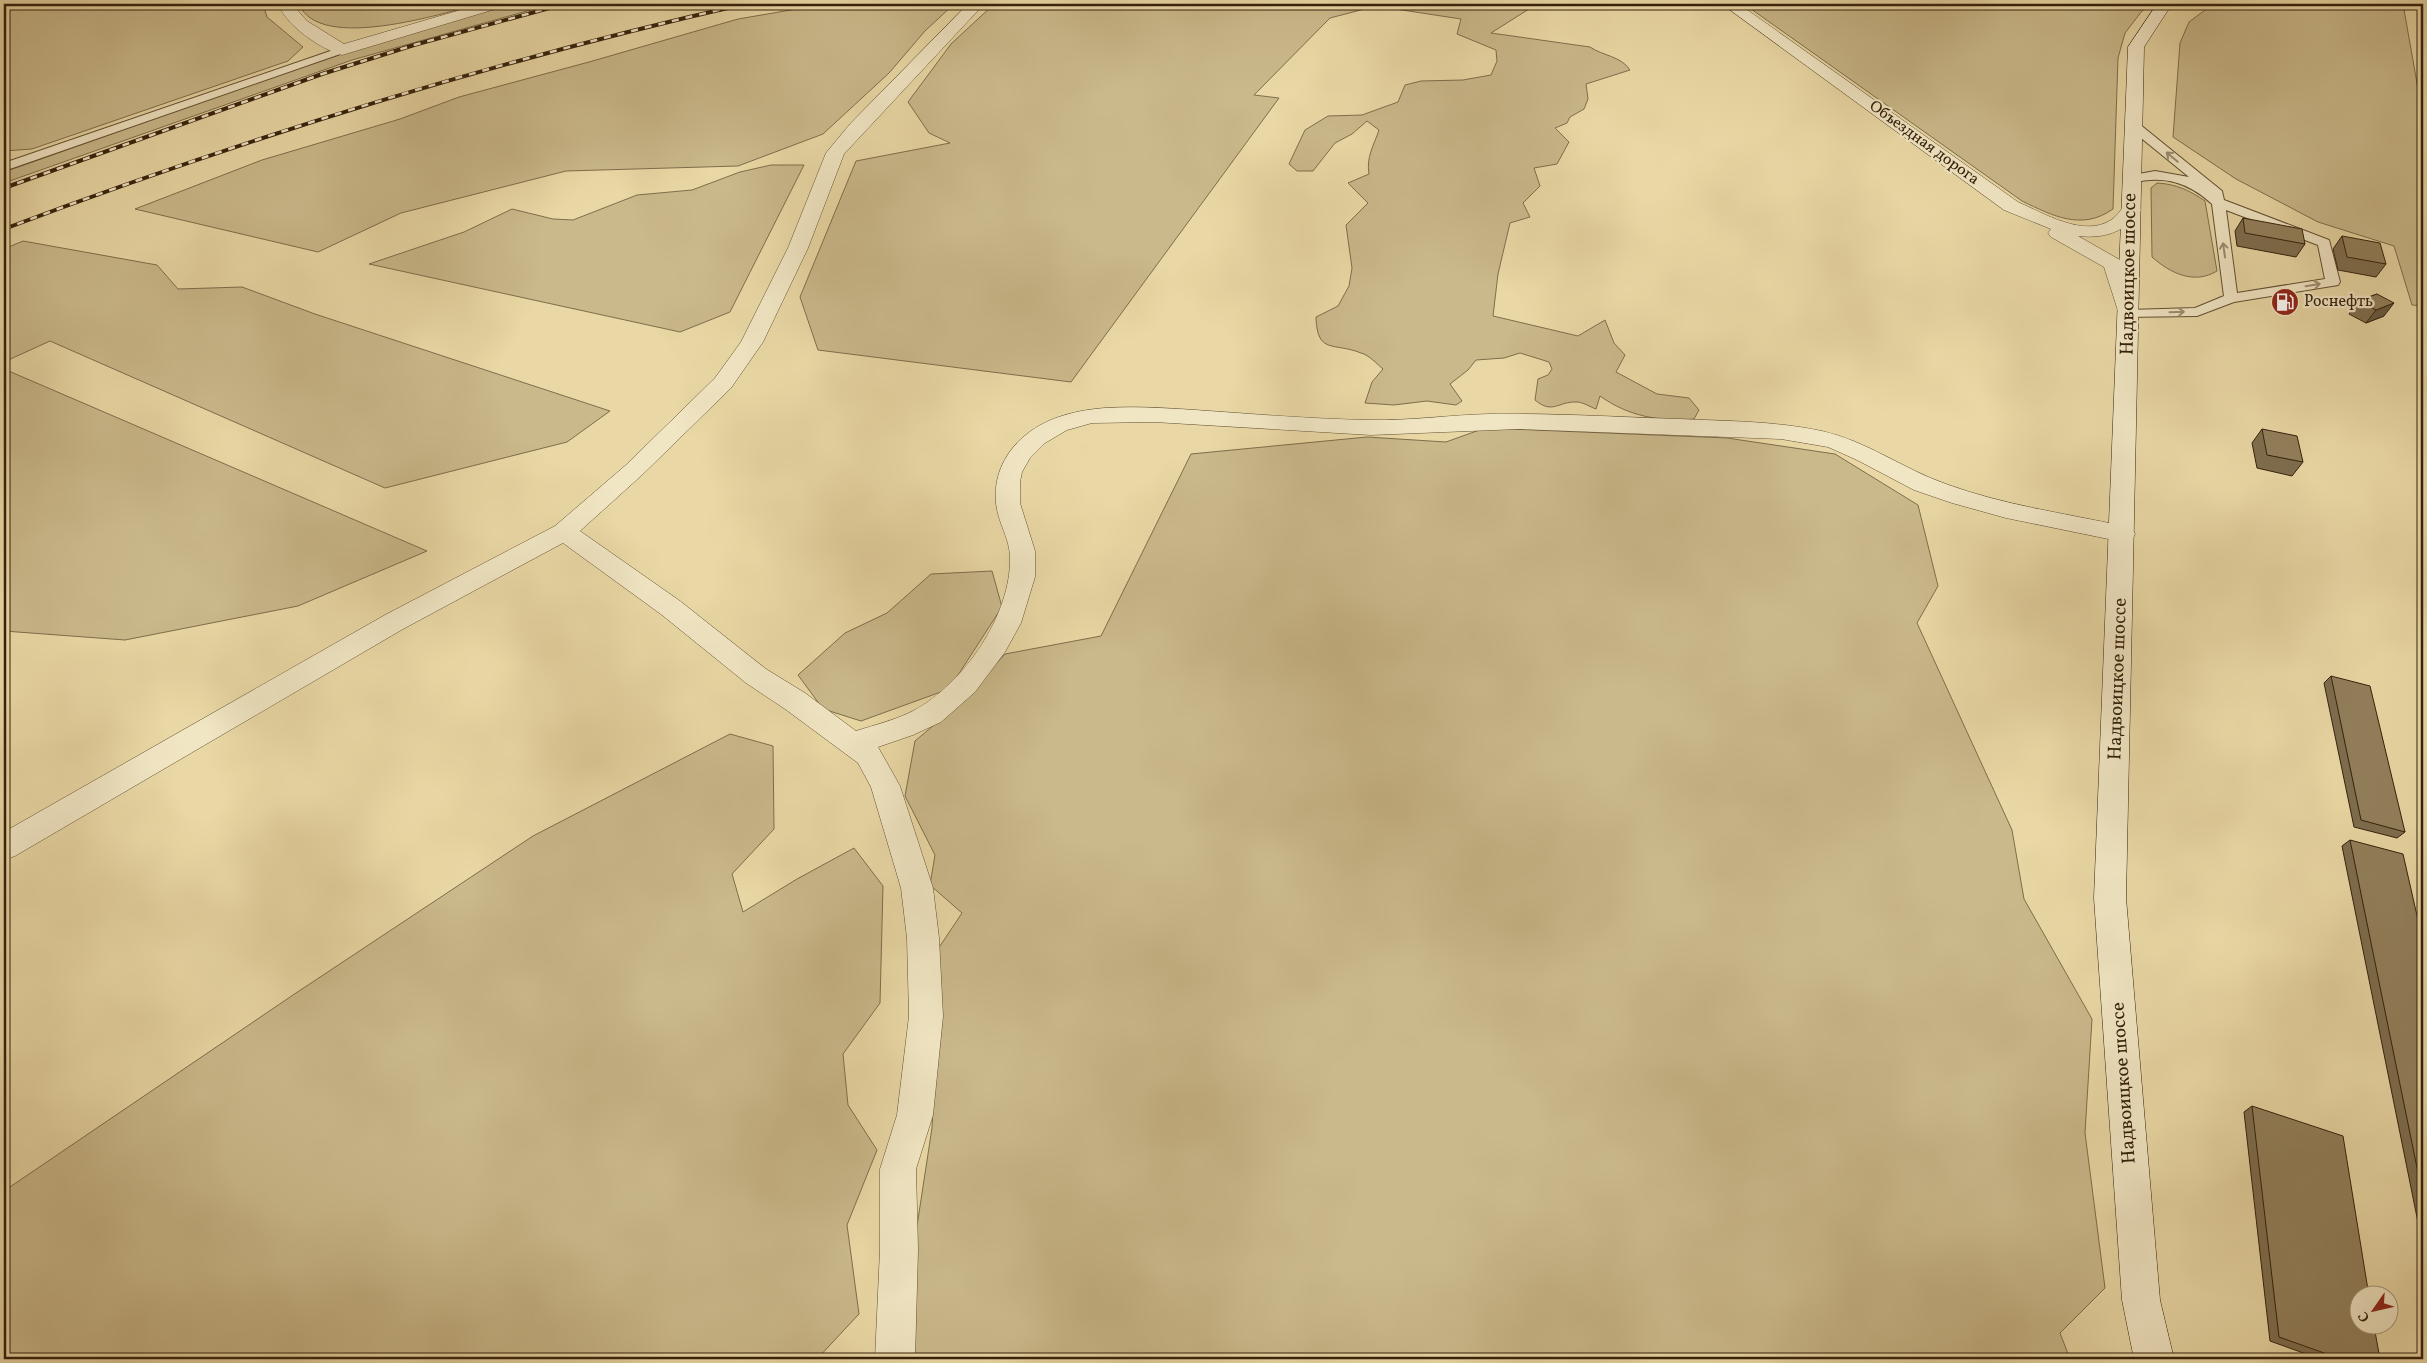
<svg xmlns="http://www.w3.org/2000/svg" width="2427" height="1363" viewBox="0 0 2427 1363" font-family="Vollkorn,serif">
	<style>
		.green { fill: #cab98b; stroke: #7f6d4c }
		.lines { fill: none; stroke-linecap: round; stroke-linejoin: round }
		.service-casing { stroke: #614f32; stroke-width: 2 }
		.minor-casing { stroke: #614f32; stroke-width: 1 }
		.tertiary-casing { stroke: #614f32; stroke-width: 1 }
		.secondary-casing { stroke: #34210c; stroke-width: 1 }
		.service { fill: #f1e6c4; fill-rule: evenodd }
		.minor { fill: #f1e6c4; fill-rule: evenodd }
		.tertiary { fill: #f1e6c4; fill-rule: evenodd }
		.secondary { fill: #f1e6c4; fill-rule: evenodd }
		.rail-casing { stroke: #34210c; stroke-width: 4 }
		.rail { stroke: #f1e6c4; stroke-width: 2.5; stroke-dasharray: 7; stroke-linecap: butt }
		.wall { fill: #7e6e4f; stroke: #34210c }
		.shaded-wall { fill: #665a40; stroke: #34210c }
		.building { fill: #92805c; stroke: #34210c }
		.oneway { stroke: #9c8d71 }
		.labels { text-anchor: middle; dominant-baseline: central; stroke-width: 4.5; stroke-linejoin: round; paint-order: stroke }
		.far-street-label { font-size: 16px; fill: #34210c; stroke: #f1e6c4 }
		.far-poi-label { font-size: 16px; fill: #34210c; stroke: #f1e6c4; text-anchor: start }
		.street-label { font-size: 19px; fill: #34210c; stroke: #f1e6c4 }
	</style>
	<rect width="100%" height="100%" fill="#e9d8a5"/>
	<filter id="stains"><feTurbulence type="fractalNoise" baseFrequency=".004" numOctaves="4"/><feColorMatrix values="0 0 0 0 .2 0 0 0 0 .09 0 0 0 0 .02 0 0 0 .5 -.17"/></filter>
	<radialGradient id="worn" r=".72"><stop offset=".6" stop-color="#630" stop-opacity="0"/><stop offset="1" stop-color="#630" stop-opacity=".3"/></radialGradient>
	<g class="green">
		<path d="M4 4H263L267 17 303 47 288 61 32 149 4 151Z"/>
		<path d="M299 4H480C443 13 319 53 299 4Z"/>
		<path d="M515 4H552L352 60 4 183V172C173 113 341 47 515 4Z"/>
		<path d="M826 4H954L925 31 889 73 823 134 738 166 566 171 401 213 318 252 135 209 262 160 400 119 459 97 589 62 738 19Z"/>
		<path d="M994 4H1545L1549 7 1529 9 1491 33 1590 47C1603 56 1621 56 1630 70L1586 84 1588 99 1584 109 1570 117 1567 123 1555 128 1569 142 1557 164 1534 168 1540 186 1523 203 1530 217 1510 223 1498 274 1493 316 1578 336 1605 320 1614 343 1625 355 1616 372 1657 394 1689 398 1699 410 1694 419C1659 422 1628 416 1600 396L1596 409C1590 407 1583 402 1577 402 1558 401 1553 415 1535 400L1538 379 1548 375 1552 369 1549 362 1520 353 1504 358 1476 360 1468 370 1450 384 1462 401 1456 405 1427 401 1394 405 1365 403 1372 382 1383 369C1377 364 1369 355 1361 353 1334 342 1317 355 1316 317L1338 306 1349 286 1352 268 1346 225 1368 203 1348 183 1369 174C1366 157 1374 145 1379 130L1367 121 1352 134 1335 143 1313 171H1297L1289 164 1305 130 1328 116 1362 115 1398 102 1405 85 1421 81 1463 80 1491 75 1497 61 1496 50 1457 34 1461 19 1376 6 1330 18 1254 95 1279 98 1071 382 818 350 800 297 856 161 950 143 929 133 908 102 951 44Z"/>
		<path d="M1744 4H2152L2142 11 2125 33 2118 58 2113 209C2082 231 2053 216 2022 201Z"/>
		<path d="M2213 4H2403L2423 117V306L2412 305 2394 246 2318 222 2236 179 2173 137 2180 43 2189 22Z"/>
		<path d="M771 165H804L730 312 680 332 369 264 464 232 512 209 553 219 573 220 637 195 692 190 740 172Z"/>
		<path d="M2157 183C2176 184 2189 190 2205 201L2217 271C2194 285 2170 273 2152 257L2151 188Z"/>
		<path d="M23 241 157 265 178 289 242 287 315 314 610 411 567 442 385 488 50 341 4 362V249Z"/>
		<path d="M4 369 427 551 298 606 125 640 4 631Z"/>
		<path d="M1485 428 1727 438 1835 454 1918 505 1938 586 1917 623 2012 830 2024 899 2092 1019 2085 1133 2105 1288 2060 1333 2070 1359H911L915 1239 932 1128 937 1016 934 955 962 913 930 885 935 855 905 796 915 741 960 703 1005 654 1101 636 1191 454 1367 437 1446 442Z"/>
		<path d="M992 571 1002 607 949 689 861 721 823 709 798 675 845 633 887 613 931 574Z"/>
		<path d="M730 734 773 746 774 829 732 874 743 912 797 879 854 848 883 886 880 1003 843 1054 848 1105 877 1150 847 1225 859 1314 817 1359H4V1191L293 995 533 836Z"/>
	</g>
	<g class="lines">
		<g class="service-casing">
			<g id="service">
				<path d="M342 47 348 50 346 52 4 171V163Z"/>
				<path d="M2134 122 2138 123 2222 191 2224 200 2329 240 2340 282 2338 285 2234 302 2197 316 2124 317 2122 314 2129 310 2195 308 2224 296 2212 204C2188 182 2164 175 2132 183L2126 179 2128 176 2155 171 2189 177 2130 129 2128 126ZM2226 210 2318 245 2325 279 2237 293Z"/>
			</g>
		</g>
		<g class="minor-casing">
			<path id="minor" d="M968 4H984L844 154 808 248 763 342 731 388 642 475 580 531 680 601 766 669 805 693 856 731C875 725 895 720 913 711 964 684 1011 615 1010 558 1010 542 1002 529 998 514 990 484 1002 453 1027 434 1048 417 1078 410 1105 408 1135 406 1165 408 1195 410 1253 414 1311 419 1369 420 1409 421 1449 415 1490 414 1553 413 1616 417 1679 419 1726 421 1775 421 1822 431 1867 441 1903 469 1946 484 2003 505 2064 513 2123 526L2132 528 2135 534 2132 540 2123 542 2006 518 1952 503 1914 490 1857 460 1828 447 1781 439 1519 429 1371 435 1154 422 1092 423 1067 430 1045 443 1030 458 1022 472 1020 482V503L1035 551V577L1021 623 1005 652 975 692 941 722 913 735 878 747 900 786 933 888 939 938 943 1016 933 1115 916 1169 918 1250 915 1359H875L880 1250V1169L897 1115 909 1016 907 938 901 888 871 787 858 763 785 709 746 683 662 615 563 543 403 629 15 856 4 860V832L385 615 555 526 626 465 715 378 741 342 788 248 826 153 850 124Z"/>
		</g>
		<g class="tertiary-casing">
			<g id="tertiary">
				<path d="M278 4H292L307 21 344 44 481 4H505L502 7 342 55C320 49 286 25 278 4Z"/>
				<path d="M1722 4H1739L2018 202C2043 213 2084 238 2111 220 2116 217 2120 211 2124 206H2138L2141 210C2125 232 2105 239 2078 236L2120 260 2139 314 2136 318 2129 320 2122 318 2119 314 2104 267 2051 237 2048 233 2051 229 2004 210Z"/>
			</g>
		</g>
		<g class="secondary-casing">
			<path id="secondary" d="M2157 4H2172L2144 47 2126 898 2160 1300 2174 1359H2134L2122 1300 2094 898 2128 47Z"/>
		</g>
		<use href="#service" class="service"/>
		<use href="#minor" class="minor"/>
		<use href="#tertiary" class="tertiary"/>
		<use href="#secondary" class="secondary"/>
		<g class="rail-casing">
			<g id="rail">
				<path d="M4 188 322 74 414 45 564 4"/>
				<path d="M4 229C249 137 489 62 745 4"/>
			</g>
		</g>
		<use href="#rail" class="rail"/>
	</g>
	<g class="wall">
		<path d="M2243 218 2305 244 2296 257 2237 246 2235 231Z"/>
		<path d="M2342 236 2386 264 2376 277 2338 270 2333 249Z"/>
		<path d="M2377 294 2384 316 2366 323 2349 314 2358 301Z"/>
		<path d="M2262 429 2303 462 2292 476 2257 468 2252 443Z"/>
		<path d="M2331 676 2405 832 2397 838 2354 827 2324 683Z"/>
		<path d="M2350 840 2423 942V1247L2342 846Z"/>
		<path d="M2252 1106 2380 1359H2320L2270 1341 2244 1112Z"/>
	</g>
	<path class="shaded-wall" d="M2394 303 2384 316 2366 323 2376 310Z"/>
	<g class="building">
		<path d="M2243 218 2302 229 2305 244 2245 233Z"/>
		<path d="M2342 236 2380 243 2386 264 2347 257Z"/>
		<path d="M2377 294 2394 303 2376 310 2358 301Z"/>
		<path d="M2262 429 2297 436 2303 462 2267 455Z"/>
		<path d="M2331 676 2370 686 2405 832 2361 820Z"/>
		<path d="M2350 840 2403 854 2423 942V1197Z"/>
		<path d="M2252 1106 2343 1136 2369 1296H2360V1326H2374L2380 1359H2341L2279 1337Z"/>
	</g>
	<defs><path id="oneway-shaft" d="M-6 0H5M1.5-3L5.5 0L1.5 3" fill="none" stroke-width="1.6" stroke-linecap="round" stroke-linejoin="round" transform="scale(1.25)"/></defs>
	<g class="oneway">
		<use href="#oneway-shaft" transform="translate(2172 157) rotate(-140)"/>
		<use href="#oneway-shaft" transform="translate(2224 250) rotate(-98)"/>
		<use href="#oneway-shaft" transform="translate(2313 285) rotate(-9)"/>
		<use href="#oneway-shaft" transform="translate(2177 312) rotate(-2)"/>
	</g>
	<defs>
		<g id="fuel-disc" transform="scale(1.4375)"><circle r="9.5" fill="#8f2418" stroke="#f1e6c4"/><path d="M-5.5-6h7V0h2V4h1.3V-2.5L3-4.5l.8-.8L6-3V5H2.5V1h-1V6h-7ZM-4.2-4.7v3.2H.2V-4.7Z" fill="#fff"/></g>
	</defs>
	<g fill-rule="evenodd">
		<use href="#fuel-disc" x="2285" y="302"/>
	</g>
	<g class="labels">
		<g class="far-street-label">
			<text transform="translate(1924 143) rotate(36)">Объездная дорога</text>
		</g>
		<g class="far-poi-label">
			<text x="2304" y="302">Роснефть</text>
		</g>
		<g class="street-label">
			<text transform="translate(2129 274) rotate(-89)">Надвоицкое шоссе</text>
			<text transform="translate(2118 679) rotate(-88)">Надвоицкое шоссе</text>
			<text transform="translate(2124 1083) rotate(-94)">Надвоицкое шоссе</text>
		</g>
	</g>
	<rect width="2427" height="1363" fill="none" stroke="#e9d8a5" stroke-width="20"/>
	<rect x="5" y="5" width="2417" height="1353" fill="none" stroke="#34210c" stroke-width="2.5"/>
	<rect x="10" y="10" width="2407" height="1343" fill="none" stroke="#34210c"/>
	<g transform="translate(2374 1310) rotate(236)"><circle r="24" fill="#f1e6c4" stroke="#a5977a"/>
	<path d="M0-4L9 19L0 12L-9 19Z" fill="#8f2418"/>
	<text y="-8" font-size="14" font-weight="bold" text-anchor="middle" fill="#34210c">С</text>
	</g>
	<rect width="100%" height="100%" filter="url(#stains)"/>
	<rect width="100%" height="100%" fill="url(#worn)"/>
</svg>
